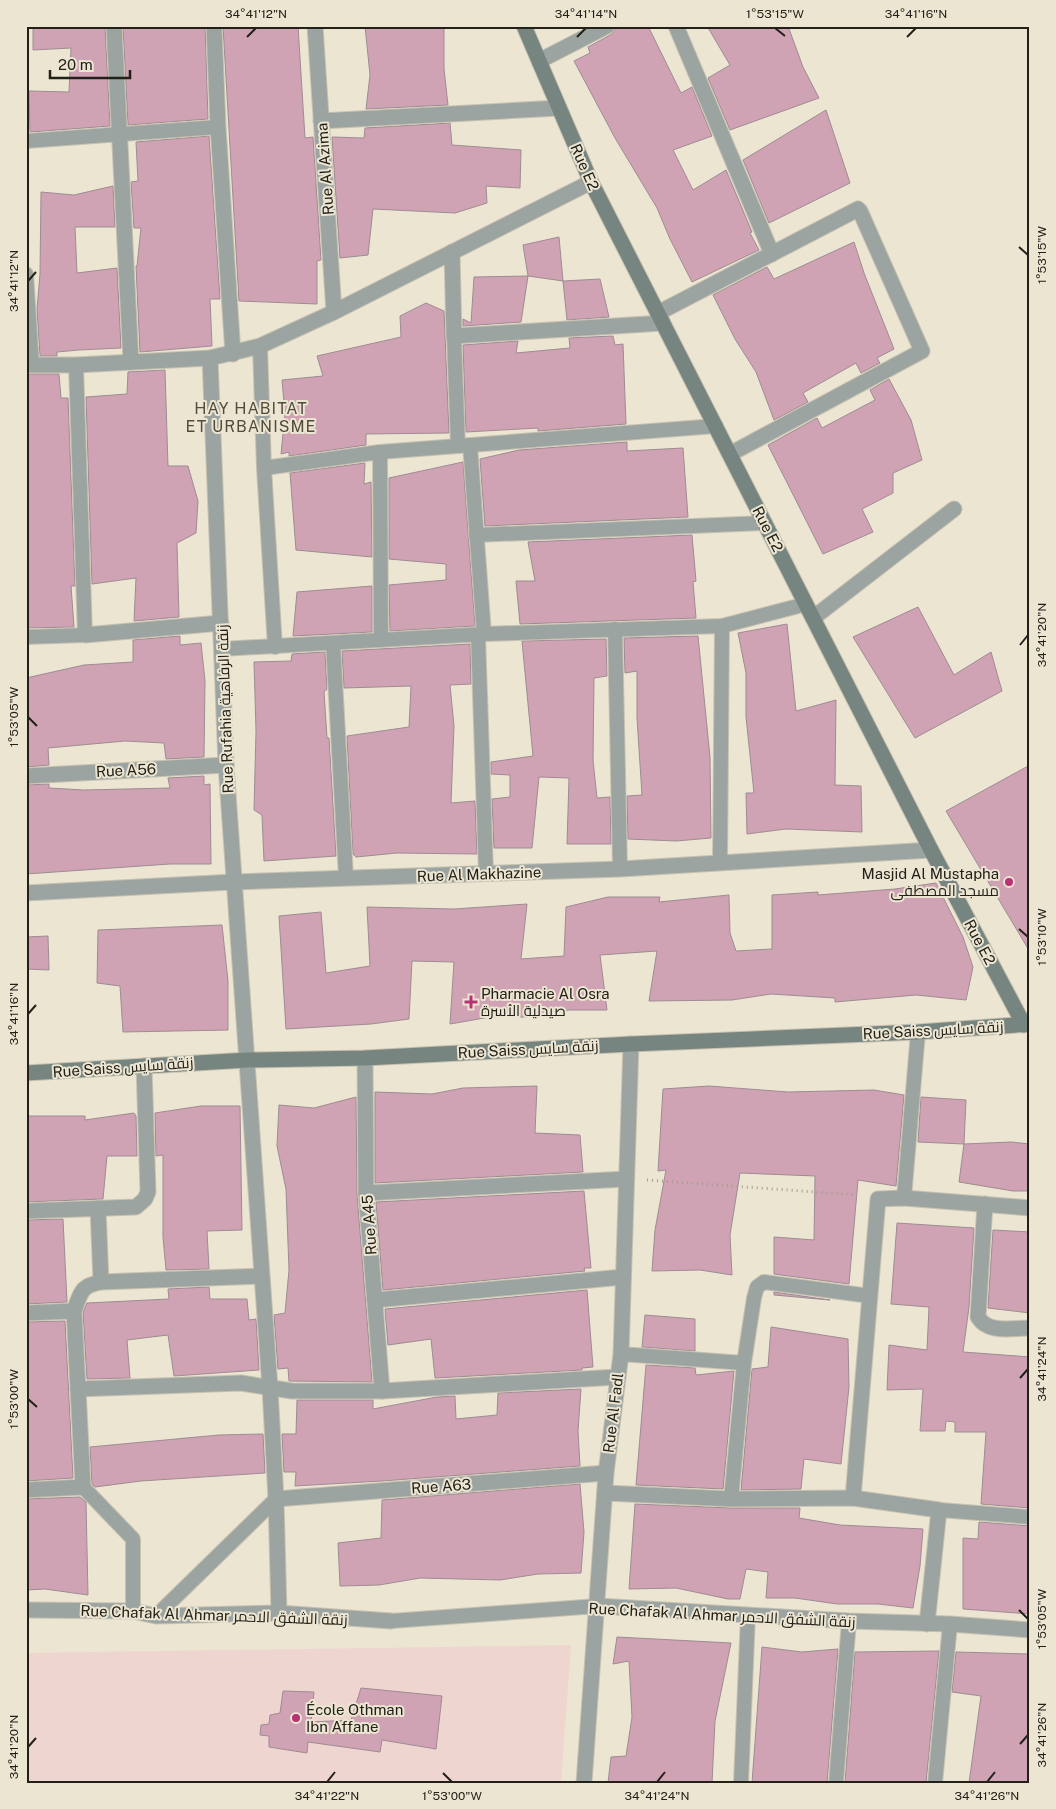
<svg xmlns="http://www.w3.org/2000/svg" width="1056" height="1809" viewBox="0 0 1056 1809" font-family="'Public Sans',Cairo,sans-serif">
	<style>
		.education { fill: #efd5cf }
		.building { fill: #cfa3b4; stroke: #9f8b93 }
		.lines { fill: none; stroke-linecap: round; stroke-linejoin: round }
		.lane-casing { stroke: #c8c2b1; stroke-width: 16 }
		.street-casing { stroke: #c8c2b1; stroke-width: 17 }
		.secondary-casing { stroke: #c8c2b1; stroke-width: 17 }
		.path { stroke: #a39e8f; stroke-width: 3; stroke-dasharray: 1 4; stroke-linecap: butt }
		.lane { stroke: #9ba4a1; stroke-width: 14 }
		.street { stroke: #9ba4a1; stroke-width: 15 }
		.secondary { stroke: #778581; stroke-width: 15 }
		.ticks { fill: none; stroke: #222019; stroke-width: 2 }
		.poi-dot { fill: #b83275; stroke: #ece5d2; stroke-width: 2 }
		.labels { text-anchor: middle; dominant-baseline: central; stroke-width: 4; stroke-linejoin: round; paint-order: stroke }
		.street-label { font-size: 15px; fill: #222019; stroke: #ece5d2 }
		.poi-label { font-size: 15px; fill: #222019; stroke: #ece5d2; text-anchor: start }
		.neighbourhood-label { font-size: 16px; letter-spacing: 1px; fill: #514b3b; stroke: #ece5d2 }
		.neatline { fill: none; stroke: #222019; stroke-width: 2 }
		.ticks-label { font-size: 12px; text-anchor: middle; fill: #222019 }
	</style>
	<rect width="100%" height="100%" fill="#ece5d2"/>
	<path class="education" d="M571 1645 561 1783H26V1653Z"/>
	<g class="building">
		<path d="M33 26H105L110 126 30 132 29 91 69 92 71 48 33 50Z"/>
		<path d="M123 26H205L208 119 128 125Z"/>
		<path d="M223 26H298L305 138 313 137 321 260 317 261V304L239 301Z"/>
		<path d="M365 26H444V69L448 105 366 109 370 75Z"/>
		<path d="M616 26H648L681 93 692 87 712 136 673 150 693 190 726 170 752 232 750 233 759 250 692 282 670 239 657 208 615 138 574 61 590 53 588 47 612 34Z"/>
		<path d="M707 26H788L803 67 819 98 730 130 708 78 730 65Z"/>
		<path d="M826 110 850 183 769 223 743 160Z"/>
		<path d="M450 123 452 145 521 150 520 188 486 186 487 203 455 213 373 209 368 255 340 258 332 137 364 138 365 128Z"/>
		<path d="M209 136 220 299H210L212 346 140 352 136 266H137L141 228H134L131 182 138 181 136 142Z"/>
		<path d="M113 186 115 227H75L77 273 117 268 121 348 79 350 57 352V356H40L37 309 40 274 41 192 74 195Z"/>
		<path d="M559 237 563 281 528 276 523 245Z"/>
		<path d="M854 242 864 273 894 349 877 358 880 363 861 373 856 363 803 393 808 402 774 420 756 372 735 339 713 295 767 267 774 279Z"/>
		<path d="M528 276 521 322 463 326V319L471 323 474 277Z"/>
		<path d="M600 279 609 317 567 320 563 281Z"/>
		<path d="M426 303 444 311 449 433 366 434V445L289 456V452L281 454 285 414 282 380 323 376 317 356 401 337 400 316Z"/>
		<path d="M613 336 615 345 623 344 626 424 538 431V428L466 432 463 345 518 341 516 353 570 348 569 338Z"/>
		<path d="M165 370 168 466H188L198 501 196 533 177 543 179 617 134 621 136 578 92 584 86 397 127 394 128 372Z"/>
		<path d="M26 374H59L61 398H68L75 586H71L74 627 26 628Z"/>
		<path d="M889 379 911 420 922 460 893 473V493L862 509 873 532 823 554 768 445 817 418 822 428 875 400 870 390Z"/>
		<path d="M627 442V451L683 448 688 517 485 526 480 459 519 450Z"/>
		<path d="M463 462 475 626 390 631 389 585 446 580V564L389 559V478Z"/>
		<path d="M365 463 364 484 371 482 372 557 296 550 290 473Z"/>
		<path d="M692 535 696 581 693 582 696 618 520 624 516 581H535L528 542Z"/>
		<path d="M372 586V632L293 636 297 592Z"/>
		<path d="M918 607 954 675 991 652 1002 691 915 738 853 637Z"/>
		<path d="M787 624 796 711 836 700 835 785 861 786 862 832 786 829 747 834 746 793H754L746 717V673L738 633Z"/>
		<path d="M180 636V645L201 643 205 681 204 757 166 759 164 743 125 741 48 748 49 765 26 767V678L84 665 133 662V640Z"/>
		<path d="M698 636 710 757 711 838 676 841 628 839 627 796 642 795 637 718V671L625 673 624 638Z"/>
		<path d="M606 639 607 676 594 678 593 760 597 798 610 797 611 844H567L569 778 539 777 532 848H494L492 799 510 797V775L491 774V762L533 756 522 641Z"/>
		<path d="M470 644 471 684 450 685 454 726 451 803 475 801 477 854 397 853 356 857 353 854 347 736 409 727 411 686 344 688 342 651Z"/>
		<path d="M325 652 327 689 324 692 327 738H329L336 856 264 861 262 815 254 810 256 731 254 662 291 661 292 654Z"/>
		<path d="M1030 765V952L946 811Z"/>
		<path d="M204 776V785L210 784 211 864H170L26 874V785L49 784V788L84 790 170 788 168 778Z"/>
		<path d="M936 883 963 937 973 967 966 1000 916 995 835 1002V998L771 994 732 1000 649 1001 657 951 600 955 607 1010H568L530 1017H490L450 1024 454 962 412 961 409 1019 371 1024 286 1029 279 916 321 912 326 973 370 966 367 907 454 909 527 904 521 959 564 956 566 907 608 897H660L659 902 729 895 730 933 736 951 772 949V895L818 892V895L895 889Z"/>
		<path d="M222 925 228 981V1030L123 1032 120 986 97 983 98 930Z"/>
		<path d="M48 936 49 970 26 969V937Z"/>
		<path d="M537 1086 535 1133 580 1135 583 1172 375 1183V1092L432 1094 463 1088Z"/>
		<path d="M709 1086 788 1092 874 1090 904 1095 896 1186 858 1180 849 1284 774 1274V1237L814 1240 815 1176 740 1173 730 1235 732 1275 700 1270 652 1271 655 1230 666 1170 658 1171 663 1089Z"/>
		<path d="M356 1097 357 1194 372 1382 289 1381 288 1368 278 1369 274 1315 285 1313 289 1270 286 1189 277 1146 279 1105 314 1108Z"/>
		<path d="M921 1097 966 1100 964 1144 918 1142Z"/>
		<path d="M201 1106H240L242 1230 207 1231 209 1269 166 1270 163 1237V1155L156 1156 155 1113Z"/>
		<path d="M134 1113 136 1116 137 1156H107L103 1199 26 1202V1116H85V1120Z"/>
		<path d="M1011 1142 1030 1144V1191H1013L959 1182 964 1144Z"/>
		<path d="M584 1191 591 1268H584L585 1271 383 1290 376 1202Z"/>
		<path d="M63 1219 67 1302 26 1304V1220Z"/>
		<path d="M897 1223 974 1228 969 1307 963 1352 1030 1357V1508L981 1504 986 1432H955V1422L946 1421 945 1431H920L923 1389 887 1390 889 1345 927 1350 929 1307 891 1304Z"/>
		<path d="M993 1230 1030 1232V1313L988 1308Z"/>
		<path d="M209 1287 210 1299H247L249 1320 256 1319 259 1370 174 1376 168 1335 127 1340 130 1378 87 1379 83 1312 87 1303 169 1299 168 1289Z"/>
		<path d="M587 1290 593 1367 582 1368V1370L435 1378 431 1339 388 1345 385 1309Z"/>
		<path d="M774 1292 830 1300 774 1295Z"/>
		<path d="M645 1315 695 1319V1351L642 1347Z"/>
		<path d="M65 1321 73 1478 26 1481V1322Z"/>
		<path d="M771 1327 848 1339 849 1387 841 1464 804 1459 801 1489 741 1490 752 1369 768 1367Z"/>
		<path d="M646 1365 695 1368 696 1375 734 1371 723 1489 636 1485Z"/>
		<path d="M581 1389 578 1431 580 1466 382 1481 295 1486 296 1472H284L282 1434H296L297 1400H373V1409L437 1397 455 1396 456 1419 497 1415 498 1393Z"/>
		<path d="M263 1434 265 1473 141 1481 95 1487 92 1484 90 1447 219 1435Z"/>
		<path d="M580 1484 584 1532 581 1573 538 1574 500 1580 420 1578 379 1585 340 1586 338 1543 381 1538 382 1500Z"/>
		<path d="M80 1497 86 1502 88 1595 45 1589 26 1590V1499Z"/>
		<path d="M635 1504 731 1508H800L799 1518 840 1525 923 1529 920 1566 913 1608 878 1604H837L795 1598H766L768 1572 746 1569 740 1599H728L676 1588 629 1589Z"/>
		<path d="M979 1522 1030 1526V1614L963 1609V1538L978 1539Z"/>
		<path d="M617 1637 731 1643 715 1721 712 1783H608L611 1757 626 1756 632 1717 629 1661 613 1664Z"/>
		<path d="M762 1647 802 1652 838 1649 827 1783H752Z"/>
		<path d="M939 1651 926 1783H845L855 1652Z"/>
		<path d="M956 1652 1030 1654V1783H969L981 1696 952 1692Z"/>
		<path d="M361 1688 442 1696 436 1749 382 1740 380 1752 308 1742 307 1753 269 1747V1736L260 1735 261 1725 269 1724 270 1715 280 1713 283 1691 314 1692 311 1722 351 1720Z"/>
	</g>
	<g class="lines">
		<g class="lane-casing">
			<g id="lane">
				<path d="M26 141 218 127"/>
				<path d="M26 274 32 365"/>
				<path d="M454 336 458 446"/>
				<path d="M260 346 264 468 275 647"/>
				<path d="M470 445 484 634"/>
				<path d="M380 452 381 640"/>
				<path d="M264 468 380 452 716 426"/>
				<path d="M476 535 765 523"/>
				<path d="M615 629 620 869"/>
				<path d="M478 635 486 873"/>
				<path d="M26 637 85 635 76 365"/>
				<path d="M333 643 346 878"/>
				<path d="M222 649 484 634 722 626 806 604"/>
				<path d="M720 863 722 626"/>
				<path d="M904 1198 918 1032"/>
				<path d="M621 1354 744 1363 731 1499"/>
				<path d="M744 1363 754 1298 757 1287 764 1282 870 1296"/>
				<path d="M83 1487 133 1539V1611"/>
				<path d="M939 1510 1030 1517"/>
				<path d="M156 1616 276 1499"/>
				<path d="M391 1621 598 1606"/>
				<path d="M741 1783 748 1615"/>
				<path d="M836 1783 849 1621"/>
				<path d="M935 1783 950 1624"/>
			</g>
		</g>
		<g class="street-casing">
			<g id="street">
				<path d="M114 26 131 362"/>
				<path d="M214 26 218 127 233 354"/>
				<path d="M315 26 334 312"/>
				<path d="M676 26 772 254"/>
				<path d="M539 61 607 26"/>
				<path d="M321 121 559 108"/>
				<path d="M452 252 454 336 663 323"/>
				<path d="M658 313 858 209 860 211 922 351 730 454"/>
				<path d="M210 358 226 765 270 1388 276 1499 279 1613"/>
				<path d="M26 365H76L210 358 260 346 334 312 591 182"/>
				<path d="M813 618 954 509"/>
				<path d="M85 635 221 623"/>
				<path d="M26 776 226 765"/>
				<path d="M26 893 233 882 620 869 931 850"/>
				<path d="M365 1058 366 1193 382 1391"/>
				<path d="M366 1193 626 1179"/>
				<path d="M985 1204 978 1317C988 1334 1012 1328 1030 1328"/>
				<path d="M98 1208 101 1282"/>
				<path d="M26 1211 136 1207 145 1199 148 1192 144 1066"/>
				<path d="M375 1300 623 1277"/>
				<path d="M26 1313 74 1311"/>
				<path d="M78 1389 241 1383 292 1391H382L617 1377"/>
				<path d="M26 1490 83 1487 74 1311C81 1293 80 1286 101 1282L260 1276"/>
				<path d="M606 1493 731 1499 853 1498 939 1510 927 1624"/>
				<path d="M853 1498 878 1199 904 1198 1030 1208"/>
				<path d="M276 1499 606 1473"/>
				<path d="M598 1606 849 1621 950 1624 1030 1630"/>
				<path d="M26 1610 133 1611 156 1616 279 1613 391 1621"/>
				<path d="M584 1783 606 1473 621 1354 631 1044"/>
			</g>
		</g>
		<g class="secondary-casing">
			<g id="secondary">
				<path d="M524 26 591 182 931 850 1024 1025"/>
				<path d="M26 1073 248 1060 365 1058 631 1044 918 1032 1030 1024"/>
			</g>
		</g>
		<path class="path" d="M647 1180 857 1195"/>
		<use href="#lane" class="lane"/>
		<use href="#street" class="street"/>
		<use href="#secondary" class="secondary"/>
	</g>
	<path class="ticks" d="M775 28 785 36M247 37 256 28M577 37 586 28M907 37 916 28M1019 247 1028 255M28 281 36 272M1020 645 1028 635M28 717 37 726M1019 929 1028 937M28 1014 36 1005M1020 1378 1028 1369M28 1399 37 1407M1019 1610 1028 1619M1020 1744 1028 1735M28 1747 36 1738M443 1773 452 1782M327 1782 335 1772M657 1782 665 1772M987 1782 995 1772"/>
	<g class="poi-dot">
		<circle cx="1009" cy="882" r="5"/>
		<path d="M468.5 994.5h5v5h5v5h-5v5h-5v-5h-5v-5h5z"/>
		<circle cx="296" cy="1718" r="5"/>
	</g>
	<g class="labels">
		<g class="street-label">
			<text transform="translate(585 167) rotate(66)">Rue E2</text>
			<text transform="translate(325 169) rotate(-94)">Rue Al Azima</text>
			<text transform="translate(768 529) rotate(63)">Rue E2</text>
			<text transform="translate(225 709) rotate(-92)">Rue Rufahia زنقة الرفاهية</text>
			<text transform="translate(126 770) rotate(-3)">Rue A56</text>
			<text transform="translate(479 874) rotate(-2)">Rue Al Makhazine</text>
			<text transform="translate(980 942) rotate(62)">Rue E2</text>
			<text transform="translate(933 1030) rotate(-3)">Rue Saiss زنقة سايس</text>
			<text transform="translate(528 1049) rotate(-3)">Rue Saiss زنقة سايس</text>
			<text transform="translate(123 1067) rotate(-4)">Rue Saiss زنقة سايس</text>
			<text transform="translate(369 1225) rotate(-94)">Rue A45</text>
			<text transform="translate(613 1413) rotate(-83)">Rue Al Fadl</text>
			<text transform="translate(441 1486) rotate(-4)">Rue A63</text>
			<text transform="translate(214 1615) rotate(2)">Rue Chafak Al Ahmar زنقة الشفق الاحمر</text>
			<text transform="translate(722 1615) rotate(3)">Rue Chafak Al Ahmar زنقة الشفق الاحمر</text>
		</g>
		<g class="poi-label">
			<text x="999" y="873" text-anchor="end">Masjid Al Mustapha<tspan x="999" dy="17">مسجد المصطفى</tspan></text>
			<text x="481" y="993">Pharmacie Al Osra<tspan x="481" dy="17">صيدلية الأسرة</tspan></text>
			<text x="306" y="1709">École Othman<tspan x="306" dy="17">Ibn Affane</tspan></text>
		</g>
		<g class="neighbourhood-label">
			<text x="251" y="408">HAY HABITAT<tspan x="251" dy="18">ET URBANISME</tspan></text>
		</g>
	</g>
	<rect width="1056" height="1809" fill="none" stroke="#ece5d2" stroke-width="55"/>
	<path d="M50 70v8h80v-8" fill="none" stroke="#222019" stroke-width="2.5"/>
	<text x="58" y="70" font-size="15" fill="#222019" stroke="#ece5d2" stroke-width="4" paint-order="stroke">20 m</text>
	<rect x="28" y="28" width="1000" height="1754" class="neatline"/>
	<g class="ticks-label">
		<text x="256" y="18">34°41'12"N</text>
		<text x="586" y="18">34°41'14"N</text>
		<text x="775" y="18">1°53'15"W</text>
		<text x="916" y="18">34°41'16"N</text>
		<text transform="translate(1042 255) rotate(-90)" y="4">1°53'15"W</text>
		<text transform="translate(14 281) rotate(-90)" y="4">34°41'12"N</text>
		<text transform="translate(1042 635) rotate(-90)" y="4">34°41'20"N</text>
		<text transform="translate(14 717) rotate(-90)" y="4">1°53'05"W</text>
		<text transform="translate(1042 937) rotate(-90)" y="4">1°53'10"W</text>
		<text transform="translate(14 1014) rotate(-90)" y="4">34°41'16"N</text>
		<text transform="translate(1042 1369) rotate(-90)" y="4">34°41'24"N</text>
		<text transform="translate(14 1399) rotate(-90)" y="4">1°53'00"W</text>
		<text transform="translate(1042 1619) rotate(-90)" y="4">1°53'05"W</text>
		<text transform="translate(1042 1735) rotate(-90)" y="4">34°41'26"N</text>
		<text transform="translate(14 1747) rotate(-90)" y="4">34°41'20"N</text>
		<text x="327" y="1800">34°41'22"N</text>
		<text x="452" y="1800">1°53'00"W</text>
		<text x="657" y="1800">34°41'24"N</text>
		<text x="987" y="1800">34°41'26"N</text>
	</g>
</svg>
